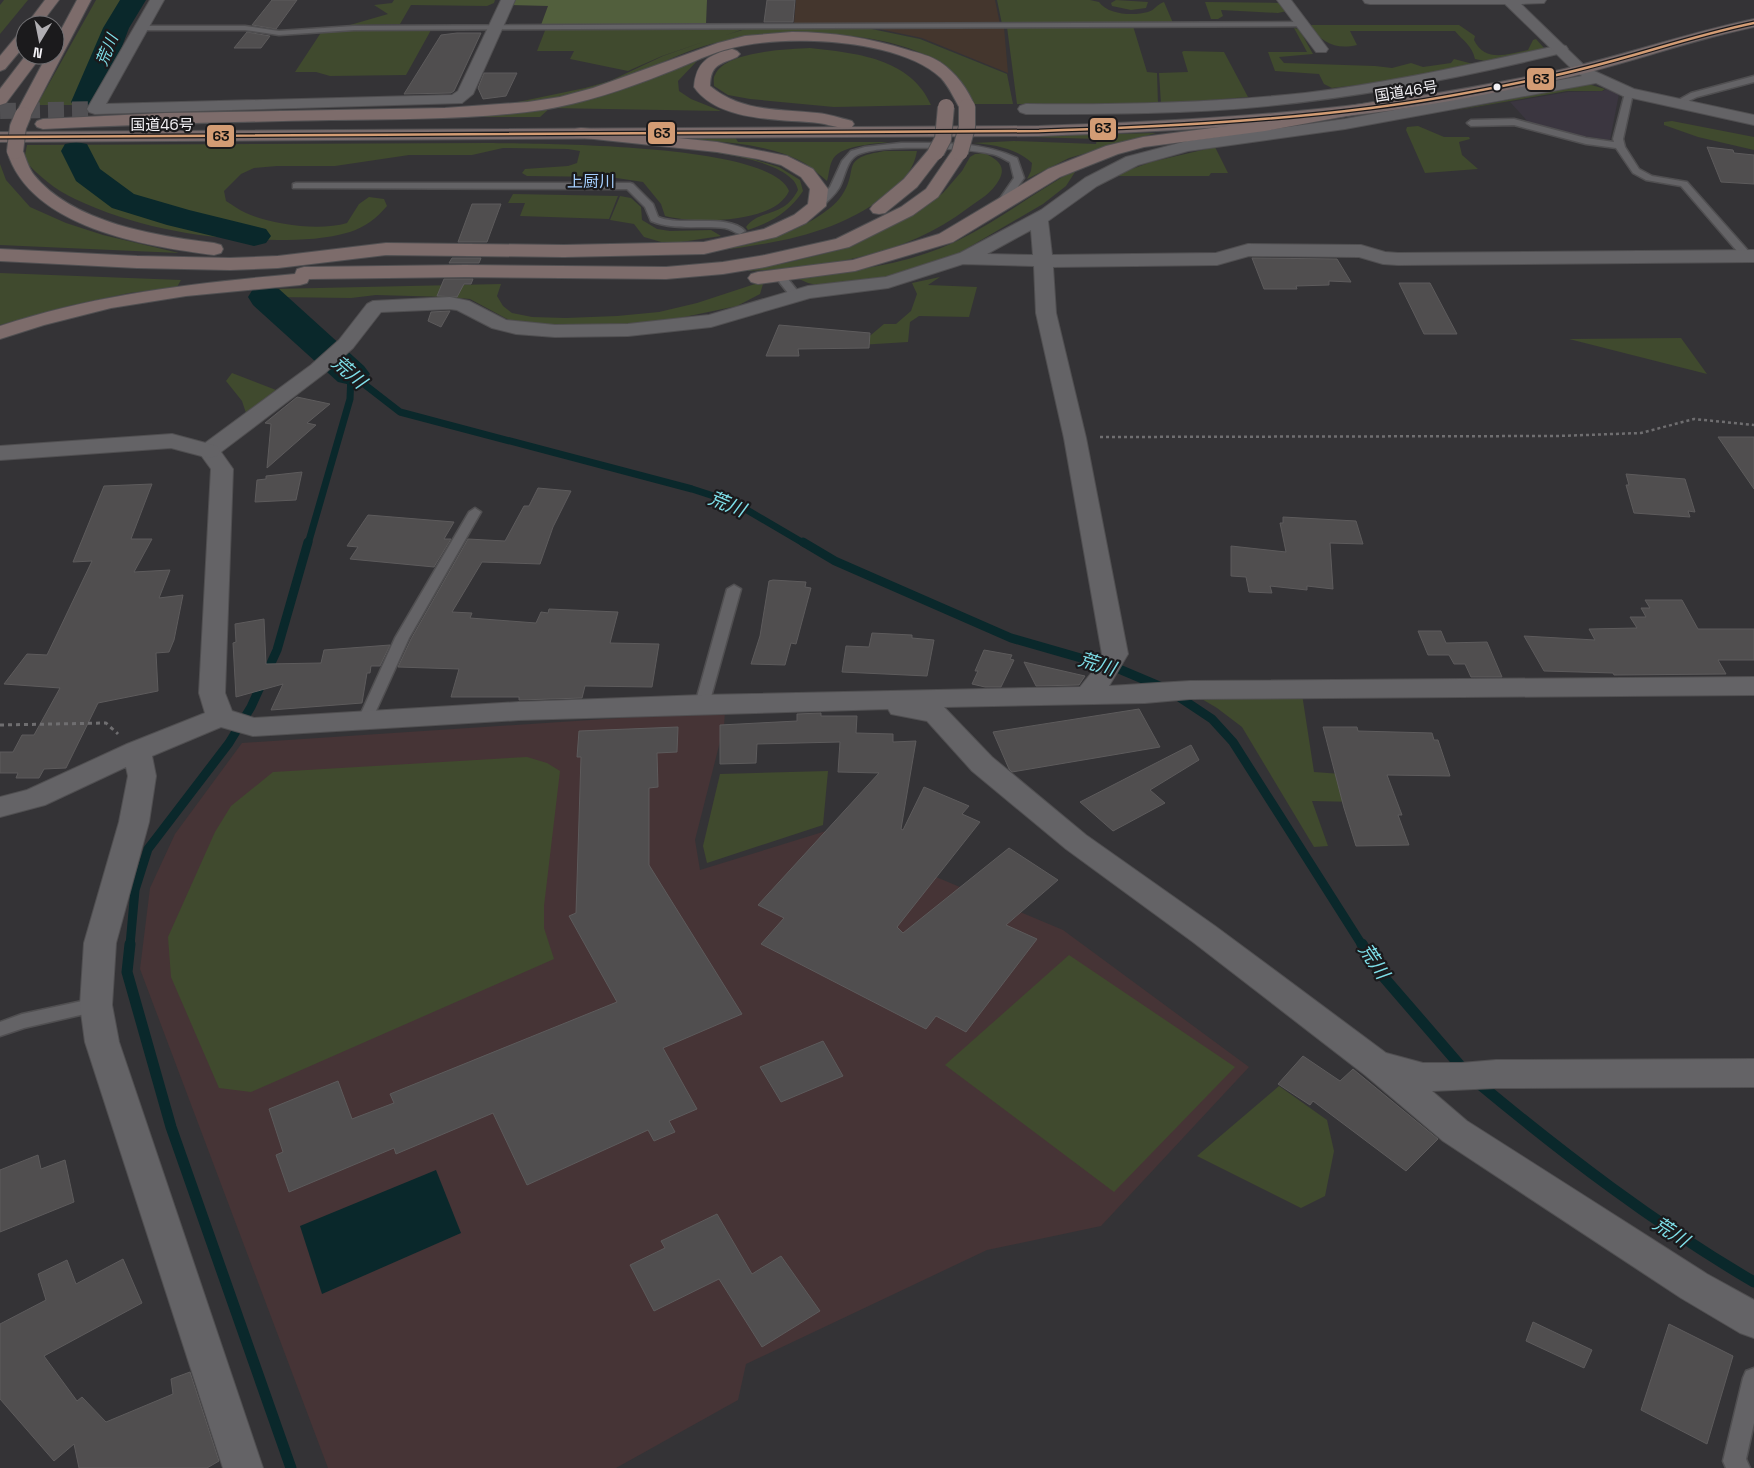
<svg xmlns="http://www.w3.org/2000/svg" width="1754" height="1468" viewBox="0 0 1754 1468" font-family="'Space Grotesk','Noto Sans JP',sans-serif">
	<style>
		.built { fill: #3b3640 }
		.industrial { fill: #44362d }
		.education { fill: #463436 }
		.green { fill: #404a2e }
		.forest { fill: #525f3d }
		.water { fill: #0a282b }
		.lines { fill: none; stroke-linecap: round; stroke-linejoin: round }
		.stream-far2 { stroke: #0a282b; stroke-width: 7 }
		.stream-far1 { stroke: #0a282b; stroke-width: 9 }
		.stream { stroke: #0a282b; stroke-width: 11 }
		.river { fill: #0a282b; fill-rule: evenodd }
		.building { fill: #504e4f; stroke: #5d5b5c }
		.minor-tunnel { stroke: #515053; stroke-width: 16; stroke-dasharray: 16 8; stroke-linecap: butt }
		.service-casing { stroke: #504f51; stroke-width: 3 }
		.minor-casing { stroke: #504f51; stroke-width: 2 }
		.tertiary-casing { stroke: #504f51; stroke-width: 2 }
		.trunk-casing { stroke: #504f51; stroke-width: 2 }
		.motorway-casing { stroke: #504f51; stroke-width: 2 }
		.path-far1 { stroke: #6f6e70; stroke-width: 2.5; stroke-dasharray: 3 3; stroke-linecap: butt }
		.path { stroke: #6f6e70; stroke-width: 3; stroke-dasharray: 4 4; stroke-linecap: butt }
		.service { fill: #646366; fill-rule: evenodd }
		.minor { fill: #646366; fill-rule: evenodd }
		.tertiary { fill: #646366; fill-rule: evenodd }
		.trunk { fill: #786a6a; fill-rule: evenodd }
		.motorway { fill: #7d6c6b; fill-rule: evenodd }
		.motorway-bridge-casing { stroke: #504f51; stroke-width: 18; stroke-linecap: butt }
		.motorway-bridge { stroke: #7d6c6b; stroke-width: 16 }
		.bus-1-casing { stroke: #1b1a1c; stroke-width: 5 }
		.bus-1 { stroke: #d39c74; stroke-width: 2.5 }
		.bus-dot { fill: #f3f1f5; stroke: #1b1a1c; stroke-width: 2 }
		.labels { text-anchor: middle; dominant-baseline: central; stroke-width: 4.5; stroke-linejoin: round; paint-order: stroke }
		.far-street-label { font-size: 15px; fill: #f3f1f5; stroke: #1b1a1c }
		.far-water-label { font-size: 16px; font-style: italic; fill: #7edfe9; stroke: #1b1a1c }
		.far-quarter-label { font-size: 16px; fill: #a4cefd; stroke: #1b1a1c }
		.water-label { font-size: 19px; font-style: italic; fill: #7edfe9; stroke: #1b1a1c }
		.line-badge { stroke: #1b1a1c; stroke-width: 2 }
		.pale-badge-label { font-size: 14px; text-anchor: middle; font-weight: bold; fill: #111 }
	</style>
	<rect width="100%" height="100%" fill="#343336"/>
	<path class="built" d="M1606 89 1619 94 1610 140 1575 135 1530 124 1510 102 1568 92 1603 91Z"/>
	<g class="industrial">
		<path d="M796 0H995L1000 24H794Z"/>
		<path d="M870 27H1004L1008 73 922 38Z"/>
	</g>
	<path class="education" d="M725 711 724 726 695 840 700 870 826 831 1063 930 1249 1067 1101 1226 987 1250 746 1364 738 1400 616 1468H328L140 969 150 888 175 834 242 743Z"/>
	<g class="green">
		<path d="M4 0H28L0 34V5Z"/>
		<path d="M96 0H125C104 32 92 70 78 105H37Z"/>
		<path d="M394 0H495L494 3 487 6 411 5 400 24 350 25 388 14 374 5 392 3Z"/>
		<path d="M997 0H1090L1099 2C1108 15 1134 16 1148 12 1155 10 1157 4 1164 2L1173 23 1002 24Z"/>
		<path d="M1116 0 1148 2 1146 8 1131 10 1112 6 1111 3Z"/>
		<path d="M1205 2 1282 3 1287 11 1278 13 1221 10 1223 16 1218 19H1211Z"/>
		<path d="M1312 25H1459L1475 36 1474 40C1485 63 1508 54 1528 50L1533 40 1536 39 1544 48 1540 51 1490 62 1475 59C1472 45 1463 41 1455 31H1350L1357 45C1336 50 1322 43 1310 26Z"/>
		<path d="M1133 26 1147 72 1157 73 1158 104H1017L1007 27Z"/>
		<path d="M862 27 920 39 1007 74 1013 104H973C946 23 786 28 719 42 677 52 640 75 599 88 572 96 541 102 513 103L585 88 610 81 663 56 706 41 662 56 628 71 570 59 574 51H537L546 28H747L726 35 749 28Z"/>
		<path d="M1294 28 1299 29 1313 54 1279 57 1284 63 1375 66 1392 68 1411 63 1423 67 1451 63 1454 59 1473 64 1383 82 1332 88 1324 84 1319 74 1275 71 1268 52H1307Z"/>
		<path d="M420 29 431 30 406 75 330 76 316 72H295L322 31Z"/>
		<path d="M810 48C855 53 911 58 931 105L834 107 750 99 728 95 714 86C714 83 713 77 715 75 724 51 789 49 810 48Z"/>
		<path d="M1184 51 1224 52 1248 97 1161 104 1159 73 1188 72 1182 52Z"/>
		<path d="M693 60H698L678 81 679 91 691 99 721 111 550 108 540 117H449L532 111Z"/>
		<path d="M1588 84 1605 89 1602 91H1567L1452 111Z"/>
		<path d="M1672 121 1754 137V150L1698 137 1664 125V122Z"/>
		<path d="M1418 126 1444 137H1469L1470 139 1459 142 1462 155 1478 169 1425 173 1406 130 1407 127Z"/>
		<path d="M1156 133 1069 158 1027 179 1031 171 1032 163C1016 148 995 145 973 143L1014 141 1096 144 1097 139 1031 137 1029 136Z"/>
		<path d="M735 137 738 142H890C875 144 838 145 832 161 829 167 829 175 827 181 820 175 813 169 806 164 766 140 703 141 658 138Z"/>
		<path d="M489 143C538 144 772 143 789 191 775 224 695 224 665 216L661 204 643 182 610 177 527 176 522 173 525 169 568 166 577 163 580 151 568 149 503 148 472 155H409L335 166H277L254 168 241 174 224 191 226 201C233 205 239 210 246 213 272 225 320 231 347 223L359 204 369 197 384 199 387 206C377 218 365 227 350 232 327 239 302 240 278 240 209 240 138 229 75 199 55 190 38 175 24 160L27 145Z"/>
		<path d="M669 147 733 153 779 167 800 180 803 191C789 212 772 222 748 230L746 227C760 208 783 219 798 190 797 187 796 183 793 180 770 156 702 151 669 147Z"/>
		<path d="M1215 147 1228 173H1211L1209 176H1113L1151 162Z"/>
		<path d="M884 151H917C914 168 906 177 893 189 844 233 778 243 715 251 755 243 797 235 830 208 839 201 846 191 849 180 852 172 850 164 858 159 865 154 875 153 884 151Z"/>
		<path d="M984 153C997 159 1007 166 999 180 992 193 979 200 968 208 898 261 814 268 729 272L786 263 851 247 914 214 943 193 962 171 970 157 975 154Z"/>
		<path d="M0 164 6 180 30 207 66 223 103 235 179 253 0 245Z"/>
		<path d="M1077 169 1066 186 1043 204 959 253 884 278 821 286 808 283 799 279C851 271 911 264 959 240 1000 220 1036 191 1077 169Z"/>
		<path d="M513 194 618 196 609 219 520 216 525 203H508Z"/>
		<path d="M620 196 631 198 641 207 642 220 657 229 670 231 711 230 721 236 668 244 644 237 634 224 610 220Z"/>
		<path d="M0 273 181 280 177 287 129 293 68 306 0 325Z"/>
		<path d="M940 277 928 285 977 287 969 317 919 316 910 322 908 342 859 345 884 324H896L911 311 917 294 912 283Z"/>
		<path d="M758 283 763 284 760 294 737 306 670 320 615 325H545L509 320 470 299 448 297 376 295 351 298 275 297 272 289 501 284 497 296 503 306 512 313 532 317 566 318 617 316 659 312 697 303Z"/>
		<path d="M1681 338 1707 374 1569 339Z"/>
		<path d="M232 373 276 390 246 413 242 401 226 381Z"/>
		<path d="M1302 694 1314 772 1355 775 1357 802 1312 801 1328 846 1314 847 1242 727 1217 708 1195 695Z"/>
		<path d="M527 757 547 763 560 771 544 906V928L554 959 251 1092 219 1088 171 977 168 937 215 832 231 806 273 772Z"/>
		<path d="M828 771 823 825 707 863 703 846 720 774Z"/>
		<path d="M1069 955 1235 1067 1114 1192 945 1065Z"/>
		<path d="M1279 1086 1327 1120 1334 1151 1325 1196 1301 1208 1197 1156Z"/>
	</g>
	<path class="forest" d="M512 0H707L706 24 541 25 548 6 510 5Z"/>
	<path class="water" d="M436 1170 461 1233 322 1294 300 1226Z"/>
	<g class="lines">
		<g class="stream-far2">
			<path d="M351 374 400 412 692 489 726 500 747 510 805 544"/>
			<path d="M308 544 350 399 351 374"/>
		</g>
		<g class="stream-far1">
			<path d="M803 542 835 561 1011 638 1119 669 1164 688"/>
			<path d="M1176 695 1212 719 1233 742 1362 945"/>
			<path d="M130 945 135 890 148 849 229 743 251 707 277 650 308 542"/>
		</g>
		<g class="stream">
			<path d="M130 944 127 972 171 1127 291 1468"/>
			<path d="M1362 944 1381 974 1464 1070"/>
			<path d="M1477 1082C1565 1155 1655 1224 1754 1282"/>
		</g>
		<g class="river">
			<path d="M120 0H146L129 28 101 102 96 108 86 111 76 108 71 102 103 28Z"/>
			<path d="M76 142 87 144 100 169 134 194 189 210 266 229 271 236 266 243 254 246 167 225 112 208 76 181 61 151 65 144Z"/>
			<path d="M266 286 279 289 364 366 370 374 364 382 351 385 338 382 253 305 248 297 253 289Z"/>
		</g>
	</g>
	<g class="building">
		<path d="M272 0H297L276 29 252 25Z"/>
		<path d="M767 0H795L793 22H764Z"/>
		<path d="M247 32 270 36 261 48H234Z"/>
		<path d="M457 33H481L454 91 451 93 404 94 441 35Z"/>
		<path d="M484 73H517L506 96 483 99 478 88Z"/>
		<path d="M1707 147 1733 150 1734 153 1754 155V184L1721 182Z"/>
		<path d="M472 204H501L487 242H458Z"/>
		<path d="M452 258H481L479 263H449Z"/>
		<path d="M1252 258 1337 259 1351 282 1329 281V285L1296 286 1297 289H1264Z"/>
		<path d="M444 279H473L471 284H464L457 297 437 296Z"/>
		<path d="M1399 283H1430L1457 334H1424Z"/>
		<path d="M450 311 441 327 428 321 431 312Z"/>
		<path d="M779 325 870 333 869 348 798 349 799 356H766Z"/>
		<path d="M297 397 330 404 307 423 316 425 267 468 271 424 265 423Z"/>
		<path d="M1718 437H1754V489Z"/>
		<path d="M302 472 296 500 255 502 257 480 266 479V476Z"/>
		<path d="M1626 474 1685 479 1695 512 1688 511 1690 517 1634 513 1626 485H1629Z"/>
		<path d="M152 484 131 539H152L134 572 170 570 159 598 183 595 174 640 169 652 156 653 158 691 98 703 66 768 44 769 39 778H16L18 773H0V752H13L22 735H34L60 688 4 684 27 654 47 655 92 561 73 562 104 486Z"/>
		<path d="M538 488 571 491 553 527 540 564 482 562 452 612 472 613 470 618 536 623 541 612 548 613 549 609 618 612 610 643 659 644 652 687 585 686 582 698 519 700V697H451L459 669 398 667 411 639 468 539 505 541 524 506H529Z"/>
		<path d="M368 515 454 522 444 539H451L434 567 350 559 358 547 347 546Z"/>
		<path d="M1283 517 1356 521 1363 544 1330 543 1333 589 1307 586V590L1270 586 1272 593 1249 592 1246 577 1231 576V546L1286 552 1280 523H1283Z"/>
		<path d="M773 580 806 582 805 587 811 588 796 644 791 643 785 665 751 664 760 636 769 581Z"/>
		<path d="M1645 600H1682L1698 629H1754V660H1718L1726 674 1614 675 1613 673 1544 671 1524 636 1595 640 1589 629 1637 628 1630 617H1646L1641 608H1650Z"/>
		<path d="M264 619 266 664 321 663 324 650 390 645 380 666H371L370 673H367L362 703 271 710 283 684 236 697 233 643 236 642 235 624Z"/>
		<path d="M1418 631H1441L1446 643 1487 642 1502 677H1471L1465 664H1454L1449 655H1428Z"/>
		<path d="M872 633 912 635V638L934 640 927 676 842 672 846 646 869 647Z"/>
		<path d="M984 650 1012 655 1010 659 1014 660 1001 687H985L972 684 978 671H975Z"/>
		<path d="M1024 662 1085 676 1079 685 1036 686Z"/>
		<path d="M1139 709 1160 747 1012 772 1009 769 993 732Z"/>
		<path d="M821 713V716H857L856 733 893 734V742L916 741 901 829 903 830 924 787 969 806 962 814 980 822 897 927 903 933 1009 848 1058 880 1006 925 1037 939 966 1032 936 1016 926 1029 761 944 784 918 758 905 879 773 838 772 840 742 757 744 756 763 720 764V725L797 721V714Z"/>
		<path d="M678 727 677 752 657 753 658 787 649 788V865L742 1014 663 1048 697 1109 669 1121 675 1132 654 1141 648 1130 527 1185 493 1113 396 1154 394 1148 289 1192 276 1155 283 1152 269 1109 338 1081 352 1119 394 1103 390 1094 617 1002 569 916 576 913 581 757H577L579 731Z"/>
		<path d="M1323 727H1357L1358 731 1432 733 1434 740H1438L1450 776 1387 775 1402 815H1398L1409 845 1356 846 1344 808Z"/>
		<path d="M1191 745 1199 760 1150 790 1165 803 1113 831 1080 802Z"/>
		<path d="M823 1041 843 1076 781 1102 760 1067Z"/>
		<path d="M1303 1056 1340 1081 1353 1069 1438 1139 1406 1171 1313 1101 1310 1105 1278 1084Z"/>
		<path d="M38 1155 41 1169 65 1160 74 1202 0 1232V1170Z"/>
		<path d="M717 1214 752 1274 781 1256 820 1311 762 1347 719 1279 654 1311 630 1265 665 1248 661 1241Z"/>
		<path d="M123 1259 142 1303 44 1356 77 1401 82 1397 106 1422 173 1394 171 1379 190 1372 219 1461 207 1468H79L74 1444 54 1461 0 1399V1324L46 1300 38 1274 67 1260 76 1284Z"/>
		<path d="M1533 1322 1592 1350 1584 1368 1526 1341Z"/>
		<path d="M1669 1324 1733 1356 1707 1444 1641 1410Z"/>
	</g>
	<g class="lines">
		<path class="minor-tunnel" d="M0 111 95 109"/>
		<g class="service-casing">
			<g id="service">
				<path d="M1303 22H1306V26L354 30 279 35 245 30H141L137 28 141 26H245L279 31 354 26Z"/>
				<path d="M1754 76V82L1697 97 1680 105 1673 103 1691 93Z"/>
				<path d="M1629 90 1633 93 1623 139 1625 147 1639 169 1652 176 1687 182 1751 254V258H1743L1681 186 1646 180 1633 173 1616 148 1586 144 1514 125 1471 126 1467 123 1471 120 1514 119 1586 138 1614 142 1613 139 1625 93Z"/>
				<path d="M901 143C940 143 981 141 1017 158L1024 178 1002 209 999 210 994 207 1014 178 1010 162C1004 159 998 155 992 154 966 148 880 143 857 155 846 161 845 178 839 188 834 196 827 202 820 208H814L812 206 830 187 842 161 851 151 865 147Z"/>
				<path d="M296 183H630L633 184 653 204 658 217C682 227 728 213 745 231L740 234C735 233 731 229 725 228 700 225 675 231 651 221L645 207 627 189 293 188V184Z"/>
				<path d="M784 278 788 279 800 294 801 296 800 298H792L780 283 779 281 780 279Z"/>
				<path d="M475 508 481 512 409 638 371 722 369 725H359L357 722 395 638 469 512Z"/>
				<path d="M734 585 741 589 709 704 707 707H697L695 704 727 589Z"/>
				<path d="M96 998 102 1000 105 1005 102 1010 24 1028 0 1036V1022L22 1014Z"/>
				<path d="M1754 1368V1423L1746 1459 1750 1468H1726L1723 1461 1743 1378 1746 1371Z"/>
			</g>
		</g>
		<g class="minor-casing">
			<g id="minor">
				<path d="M150 0H164L106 104 452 95 458 91 501 0H515L473 94 462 103 95 114 89 112 87 109Z"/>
				<path d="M1277 0H1291L1328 49 1326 52H1316Z"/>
				<path d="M1561 45 1566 46 1568 49 1566 52C1469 76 1369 96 1268 106 1188 114 1107 114 1026 114L1020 112 1018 109 1020 106 1026 104C1119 105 1212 103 1305 93 1391 83 1476 63 1561 45Z"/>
				<path d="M1581 65 1634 89 1754 115V125L1623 96 1596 83 1345 129 1188 151 1138 165 1097 186 1048 221 1052 255 1216 253 1248 244 1361 245 1385 252 1398 253 1754 250V262L1398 265 1383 264 1359 257 1249 256 1217 265 1053 267 1056 313 1086 438 1128 654 1109 686 1190 681 1754 677V695L1190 699 1145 703 944 707 992 757 1086 835 1215 926 1386 1053 1423 1063H1461L1496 1060 1754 1059V1087L1496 1088 1432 1091 1467 1121 1707 1274 1754 1300V1338L1740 1333 1681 1298 1443 1141 1365 1075 1193 942 1066 849 972 771 927 721 891 714 888 709 519 720 253 736 221 727 152 756 156 776 149 822 116 943 112 1005 119 1042 263 1468H223L85 1042 80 1005 84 943 119 822 128 776 126 767 45 805 0 817V797L27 790 127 744 205 713 199 693 211 469 198 451 201 446 311 365 339 340 367 304 373 301 450 297 469 301 506 320 555 325 628 324 709 315 808 286 886 277 960 253 1041 210 1085 178 1126 157 1187 141 1345 119 1582 76 1573 70 1576 67ZM1031 230 1033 255 987 254ZM963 264 1034 266 1036 313 1064 438 1102 654 1092 672 1080 687 702 695 519 702 254 718 232 711 225 693 233 469 221 452 325 373 353 348 381 312 450 309 457 310 492 328 516 334 555 337 628 336 711 327 810 298 888 288Z"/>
			</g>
		</g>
		<g class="tertiary-casing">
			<g id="tertiary">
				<path d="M1363 0H1546L1544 3 1521 4 1588 69 1585 72H1575L1505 4H1370L1365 3Z"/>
				<path d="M172 434 217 446 220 451 217 456 209 458 171 448 0 460V446Z"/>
			</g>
		</g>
		<g class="trunk-casing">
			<path id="trunk" d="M1754 19V27C1682 42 1614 69 1542 83 1485 95 1428 106 1371 113 1261 127 1150 132 1039 136L0 142V132L1039 126C1150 122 1260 117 1371 103 1428 96 1485 85 1542 74 1614 59 1682 34 1754 19Z"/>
		</g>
		<g class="motorway-casing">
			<g id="motorway">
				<path d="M45 0H59L40 25H26Z"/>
				<path d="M77 0H91L31 115 29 118H17L15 115 47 55H55V41Z"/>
				<path d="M25 31V45L5 69 0 71V56L20 32Z"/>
				<path d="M792 32C832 32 870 38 908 50 919 53 931 56 940 62 956 73 968 89 975 107L973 110H961C954 99 950 88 941 78 913 51 852 42 814 41 784 40 753 42 724 50 704 56 685 66 666 73 626 89 584 103 542 110 472 120 401 119 331 120 235 122 139 124 43 129L37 127 35 124 37 121 43 119 165 113 445 108 528 102 560 97 593 88 718 43 745 36Z"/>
				<path d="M732 49 737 51 740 54 737 57C719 65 711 64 710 86 741 112 779 109 817 113 829 114 840 118 852 121L854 124 852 127C841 130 829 124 818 123 780 119 718 122 694 87 696 62 708 55 732 49Z"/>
				<path d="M26 55H42L6 103 0 105V89Z"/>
				<path d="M1373 102 1379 104 1381 107 1379 110 1265 131 1144 147 1118 154 1060 177 953 242 855 271 758 284 751 282 748 278 751 274 758 272 853 260 939 234 1048 169 1106 146 1143 137 1265 121Z"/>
				<path d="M581 128 717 142 787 156 813 169 828 189 826 206 806 223 776 237 704 254 564 257 386 255 278 268 230 270 137 268 0 261V249L137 256 230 258 278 256 386 243 564 245 704 242 764 229 794 215 808 204 810 189 801 177 781 165 758 159 717 152 575 137 573 133 575 129Z"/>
				<path d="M15 146 21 147 23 151C26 159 29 169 34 175 73 223 157 236 214 243L221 245 223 249 221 253 214 255C145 246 30 228 7 151L9 147Z"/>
				<path d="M936 147 942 148 944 152 917 187 885 213 879 214 873 213 870 209 873 205 904 179 930 148Z"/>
				<path d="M960 147 966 148 968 152 938 197 913 215 849 247 765 267 723 274 666 279 465 277 309 279 307 283 300 285 186 296 111 308 44 325 0 339V326C96 294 195 283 295 274L297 269 304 267 465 265 666 267 723 262 765 255 836 239 901 207 926 189 954 148Z"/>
			</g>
		</g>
		<path class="path-far1" d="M1100 437 1558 436 1641 433 1694 419 1754 425"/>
		<path class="path" d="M0 725 106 723 118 734"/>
		<use href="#service" class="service"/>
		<use href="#minor" class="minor"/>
		<use href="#tertiary" class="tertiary"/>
		<use href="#trunk" class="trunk"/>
		<use href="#motorway" class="motorway"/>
		<g class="motorway-bridge-casing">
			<g id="motorway-bridge">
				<path d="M15 151 18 127 23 115"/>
				<path d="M936 152 943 139 946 107"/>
				<path d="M960 152 967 127V107"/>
			</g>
		</g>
		<use href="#motorway-bridge" class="motorway-bridge"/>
		<g class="bus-1-casing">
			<path id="bus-1" d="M0 137 1039 131C1150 127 1261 122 1371 108 1428 101 1485 90 1542 78 1614 64 1682 38 1754 23"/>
		</g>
		<use href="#bus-1" class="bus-1"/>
	</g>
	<circle class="bus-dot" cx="1497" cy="87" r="4.5"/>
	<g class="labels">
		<g class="far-street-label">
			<text transform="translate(1406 91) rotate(-9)">国道46号</text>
			<text x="162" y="124">国道46号</text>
		</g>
		<g class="far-water-label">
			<text transform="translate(107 50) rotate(-68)">荒川</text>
		</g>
		<g class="far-quarter-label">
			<text x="591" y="181">上厨川</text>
		</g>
		<g class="water-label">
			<text transform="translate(349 372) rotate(41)">荒川</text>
			<text transform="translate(727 504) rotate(22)">荒川</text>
			<text transform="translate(1097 664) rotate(17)">荒川</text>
			<text transform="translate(1374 961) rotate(56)">荒川</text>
			<text transform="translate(1671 1232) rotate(33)">荒川</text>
		</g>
	</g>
	<g class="line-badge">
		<rect x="1526" y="67" width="29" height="24" rx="5" fill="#d39c74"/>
		<rect x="1089" y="117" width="28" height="24" rx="5" fill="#d39c74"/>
		<rect x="647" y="121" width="29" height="24" rx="5" fill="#d39c74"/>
		<rect x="206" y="124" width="29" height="24" rx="5" fill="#d39c74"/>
	</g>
	<g class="pale-badge-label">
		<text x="1541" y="84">63</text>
		<text x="1103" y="133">63</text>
		<text x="662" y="138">63</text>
		<text x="221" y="141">63</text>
	</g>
	<g transform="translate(40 40) rotate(190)"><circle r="24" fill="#1b1a1c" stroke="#717073"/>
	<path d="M0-4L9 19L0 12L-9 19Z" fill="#b0aeb2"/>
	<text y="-8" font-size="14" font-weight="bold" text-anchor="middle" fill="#f3f1f5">N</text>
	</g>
</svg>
